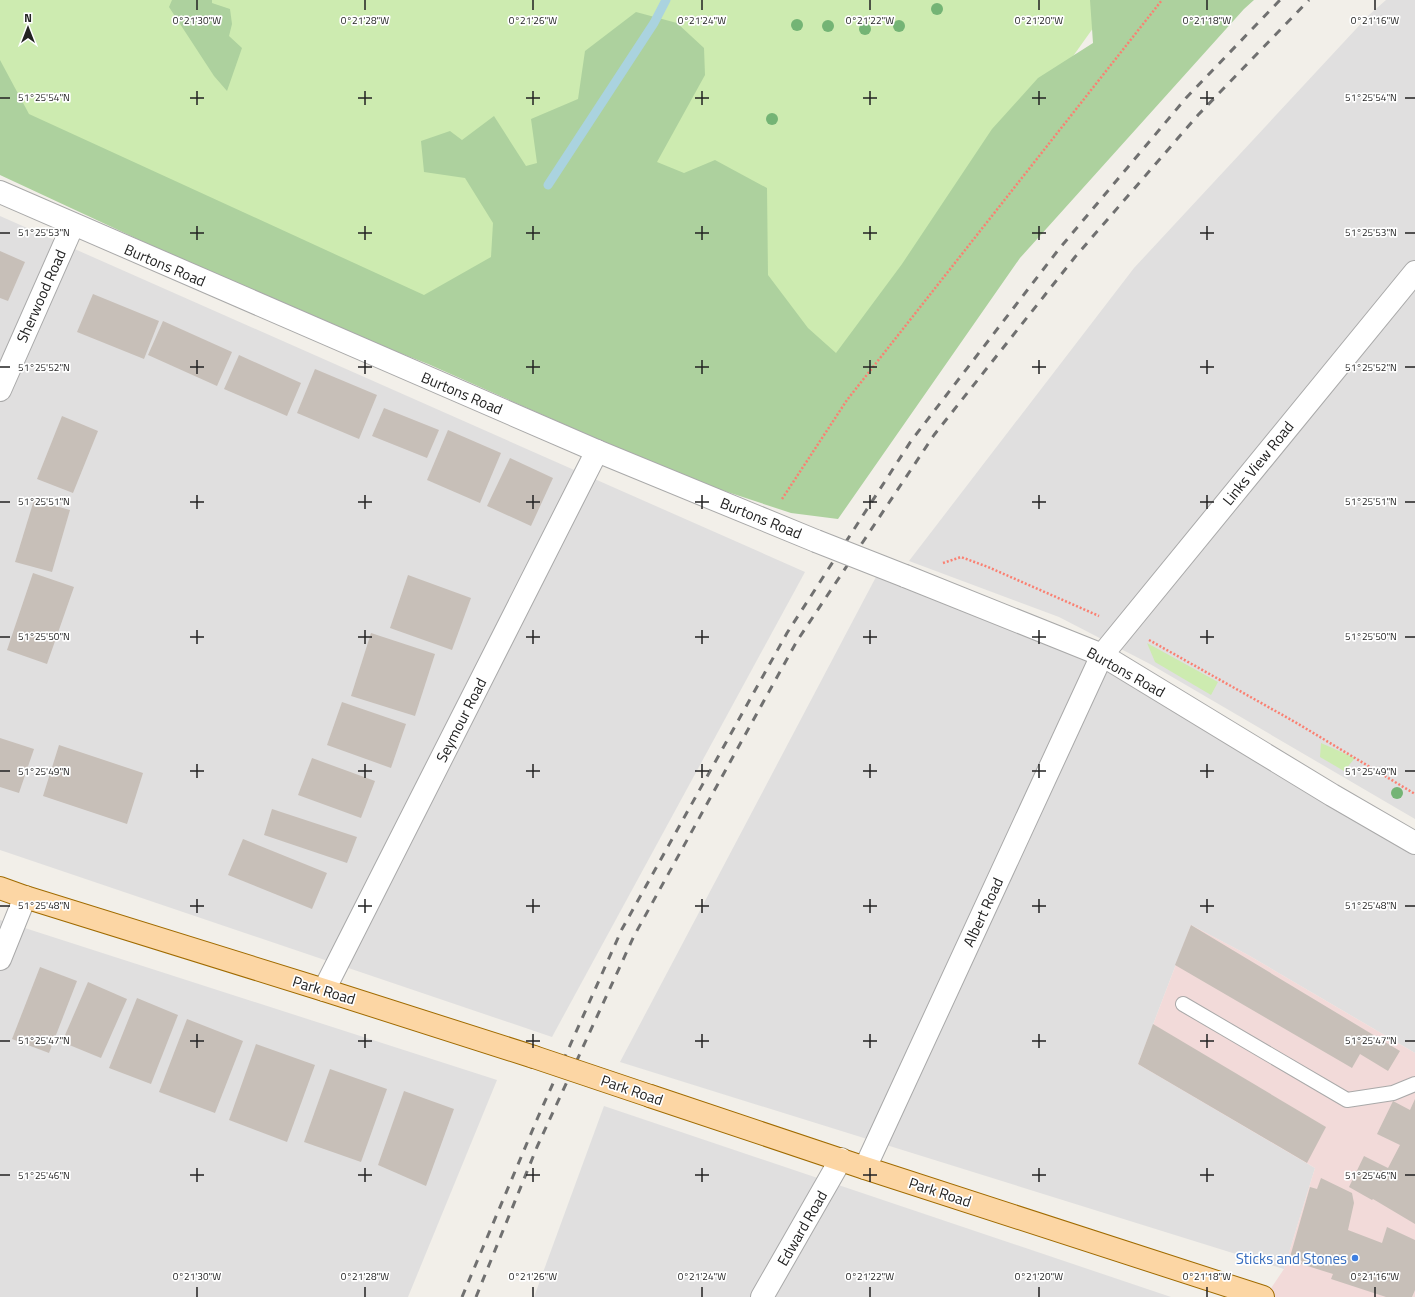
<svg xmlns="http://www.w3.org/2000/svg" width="1415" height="1297" viewBox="0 0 1415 1297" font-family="'Titillium Web',sans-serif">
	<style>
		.residential { fill: #e0dfdf }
		.commercial { fill: #f2dad9 }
		.grass { fill: #cdebb0 }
		.forest { fill: #add19e }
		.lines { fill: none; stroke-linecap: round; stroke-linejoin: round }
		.stream { stroke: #aad3df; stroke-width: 9 }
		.building { fill: #c7bfb8 }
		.service-casing { stroke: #a9a9a9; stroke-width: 16 }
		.minor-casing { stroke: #a9a9a9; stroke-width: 24 }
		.tertiary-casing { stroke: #a9a9a9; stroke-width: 24 }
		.primary-casing { stroke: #a06b00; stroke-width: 24 }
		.path { stroke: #fa8072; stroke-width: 2.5; stroke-dasharray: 2 2; stroke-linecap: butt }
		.service { stroke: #fff; stroke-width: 14 }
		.minor { stroke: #fff; stroke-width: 22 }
		.tertiary { stroke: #fff; stroke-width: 22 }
		.primary { stroke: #fcd6a4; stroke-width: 22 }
		.rail { stroke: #707070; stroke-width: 3; stroke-dasharray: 8 8; stroke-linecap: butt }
		.tertiary-bridge-casing { stroke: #a9a9a9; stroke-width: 24; stroke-linecap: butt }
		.primary-bridge-casing { stroke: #a06b00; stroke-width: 24; stroke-linecap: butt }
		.tertiary-bridge { stroke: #fff; stroke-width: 22 }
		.primary-bridge { stroke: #fcd6a4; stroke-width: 22 }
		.tree { fill: #74b475 }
		.ticks { fill: none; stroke: #222; stroke-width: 1.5 }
		.shop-dot { fill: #3f7fe0; stroke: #fff; stroke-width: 1.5 }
		.labels { text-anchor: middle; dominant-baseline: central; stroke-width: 3.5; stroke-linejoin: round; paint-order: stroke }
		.street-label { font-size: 15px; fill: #222; stroke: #fff }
		.shop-label { font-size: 15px; fill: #366cbe; stroke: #fff; text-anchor: end }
		.ticks-label { font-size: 10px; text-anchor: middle; fill: #222; stroke: #fff; stroke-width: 3.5; stroke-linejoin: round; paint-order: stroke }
	</style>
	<rect width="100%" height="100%" fill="#f2efe9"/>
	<g class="residential">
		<path d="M1386 0H1415V819L1150 664 1059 617 909 561 1134 268 1369 15Z"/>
		<path d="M0 216 805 572 552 1037 0 850Z"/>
		<path d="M877 575 1098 665 1415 855V1053L1248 955 1191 925 1138 1064 1315 1168 1284 1269 620 1062Z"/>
		<path d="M0 920 497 1080 408 1297H0Z"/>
		<path d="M604 1106 1171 1297H534Z"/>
	</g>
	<path class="commercial" d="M1191 925 1248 955 1415 1053V1297H1265L1284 1269 1315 1168 1138 1064Z"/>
	<g class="grass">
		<path d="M0 0H1113L776 474 0 139Z"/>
		<path d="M1147 643 1218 682 1211 695 1155 662Z"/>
		<path d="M1321 743 1355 758 1344 771 1320 757Z"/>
	</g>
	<g class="forest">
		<path d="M172 0H212V3L230 9 232 24 229 36 242 48 227 91 214 76 169 7Z"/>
		<path d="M1090 0H1254L1244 9 1020 258 838 519 791 513 685 478 428 364 290 310 0 175V60L29 114 424 295 491 257 493 223 465 178 424 172 421 141 450 131 462 140 494 116 526 166 537 163 531 119 578 99 585 51 636 12 677 23 704 48 705 75 657 162 684 173 715 160 767 188 768 275 808 328 836 353 902 264 992 129 1038 78 1093 43Z"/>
	</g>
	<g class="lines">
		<path class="stream" d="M548 185 654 23 666 0"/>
	</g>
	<g class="building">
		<path d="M0 251 25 262 8 301 0 298Z"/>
		<path d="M93 294 159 321 144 359 77 332Z"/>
		<path d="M163 321 232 352 217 386 148 355Z"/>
		<path d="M239 355 301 383 287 416 224 389Z"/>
		<path d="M315 369 377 395 359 439 297 413Z"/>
		<path d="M384 408 439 430 427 458 372 436Z"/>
		<path d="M62 416 98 431 73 493 37 479Z"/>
		<path d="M448 430 501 453 480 503 427 480Z"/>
		<path d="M510 458 553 478 531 526 487 506Z"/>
		<path d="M34 500 70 510 52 572 15 562Z"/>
		<path d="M33 573 74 587 47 664 7 650Z"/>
		<path d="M408 575 471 598 452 650 390 628Z"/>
		<path d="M371 633 435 654 415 716 351 696Z"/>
		<path d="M342 702 406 724 391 768 327 745Z"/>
		<path d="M0 738 34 749 19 793 0 787Z"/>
		<path d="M59 745 143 773 127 824 43 796Z"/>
		<path d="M312 758 375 781 361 818 298 795Z"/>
		<path d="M272 809 357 837 347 863 264 835Z"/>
		<path d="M243 839 327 873 312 909 228 875Z"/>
		<path d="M1191 925 1400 1051 1388 1071 1360 1054 1352 1068 1175 965Z"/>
		<path d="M40 967 77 981 49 1053 12 1039Z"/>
		<path d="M88 982 127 999 101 1058 62 1042Z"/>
		<path d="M137 998 178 1015 151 1084 109 1068Z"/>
		<path d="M187 1019 243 1041 215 1113 159 1092Z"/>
		<path d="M1153 1024 1326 1127 1307 1163 1138 1064Z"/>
		<path d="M256 1044 315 1065 287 1142 229 1120Z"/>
		<path d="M330 1069 387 1089 361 1162 304 1142Z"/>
		<path d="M404 1091 454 1109 426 1186 378 1165Z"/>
		<path d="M1415 1099V1224L1373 1199 1372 1200 1349 1187 1364 1156 1388 1168 1400 1145 1377 1134 1393 1101 1410 1110Z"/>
		<path d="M1321 1178 1352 1193 1354 1203 1348 1230 1382 1243 1387 1227 1415 1240V1290L1412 1297H1386L1331 1279 1333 1274 1301 1264 1302 1261 1290 1257 1310 1187 1317 1189Z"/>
	</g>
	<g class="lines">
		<g class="service-casing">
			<path id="service" d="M1183 1004 1347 1100 1393 1093 1415 1084"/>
		</g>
		<g class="minor-casing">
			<g id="minor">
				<path d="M0 390 73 225"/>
				<path d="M0 959 25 897"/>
				<path d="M324 990 597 451"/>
				<path d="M865 1168 1102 655 1415 272"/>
				<path d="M762 1297 841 1159"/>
			</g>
		</g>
		<g class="tertiary-casing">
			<g id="tertiary">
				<path d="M0 192 597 451 816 541"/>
				<path d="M905 576 1102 655 1332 795 1415 843"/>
			</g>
		</g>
		<g class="primary-casing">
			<g id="primary">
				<path d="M0 888 25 897 324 990 534 1057"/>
				<path d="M650 1096 865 1168 1263 1297"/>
			</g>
		</g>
		<g class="path">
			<path d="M782 499 847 400 1162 0"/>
			<path d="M943 563 961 557 988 567 1099 616"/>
			<path d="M1149 640 1295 722 1415 794"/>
		</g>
		<use href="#service" class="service"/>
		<use href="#minor" class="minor"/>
		<use href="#tertiary" class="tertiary"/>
		<use href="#primary" class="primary"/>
		<g class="rail">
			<path d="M462 1297 538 1117 622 929 787 633 911 441 1059 249 1186 98 1280 0"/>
			<path d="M476 1297 537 1147 634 936 797 641 934 435 1075 257 1198 115 1309 0"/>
		</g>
		<g class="tertiary-bridge-casing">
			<path id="tertiary-bridge" d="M816 541 905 576"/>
		</g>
		<g class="primary-bridge-casing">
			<path id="primary-bridge" d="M534 1057 650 1096"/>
		</g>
		<use href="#tertiary-bridge" class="tertiary-bridge"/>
		<use href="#primary-bridge" class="primary-bridge"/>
	</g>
	<g class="tree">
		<circle cx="937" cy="9" r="6"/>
		<circle cx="797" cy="25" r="6"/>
		<circle cx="828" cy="26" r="6"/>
		<circle cx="899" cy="26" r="6"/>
		<circle cx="865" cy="29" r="6"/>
		<circle cx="772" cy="119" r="6"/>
		<circle cx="1397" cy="793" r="6"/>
	</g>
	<path class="ticks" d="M197 0V10M365 0V10M533 0V10M702 0V10M870 0V10M1039 0V10M1207 0V10M1375 0V10M197 91V105M365 91V105M533 91V105M702 91V105M870 91V105M1039 91V105M1207 91V105M0 98H10M190 98H204M358 98H372M526 98H540M695 98H709M863 98H877M1032 98H1046M1200 98H1214M1405 98H1415M197 226V240M365 226V240M533 226V240M702 226V240M870 226V240M1039 226V240M1207 226V240M0 233H10M190 233H204M358 233H372M526 233H540M695 233H709M863 233H877M1032 233H1046M1200 233H1214M1405 233H1415M197 360V374M365 360V374M533 360V374M702 360V374M870 360V374M1039 360V374M1207 360V374M0 367H10M190 367H204M358 367H372M526 367H540M695 367H709M863 367H877M1032 367H1046M1200 367H1214M1405 367H1415M197 495V509M365 495V509M533 495V509M702 495V509M870 495V509M1039 495V509M1207 495V509M0 502H10M190 502H204M358 502H372M526 502H540M695 502H709M863 502H877M1032 502H1046M1200 502H1214M1405 502H1415M197 630V644M365 630V644M533 630V644M702 630V644M870 630V644M1039 630V644M1207 630V644M0 637H10M190 637H204M358 637H372M526 637H540M695 637H709M863 637H877M1032 637H1046M1200 637H1214M1405 637H1415M197 764V778M365 764V778M533 764V778M702 764V778M870 764V778M1039 764V778M1207 764V778M0 771H10M190 771H204M358 771H372M526 771H540M695 771H709M863 771H877M1032 771H1046M1200 771H1214M1405 771H1415M197 899V913M365 899V913M533 899V913M702 899V913M870 899V913M1039 899V913M1207 899V913M0 906H10M190 906H204M358 906H372M526 906H540M695 906H709M863 906H877M1032 906H1046M1200 906H1214M1405 906H1415M197 1034V1048M365 1034V1048M533 1034V1048M702 1034V1048M870 1034V1048M1039 1034V1048M1207 1034V1048M0 1041H10M190 1041H204M358 1041H372M526 1041H540M695 1041H709M863 1041H877M1032 1041H1046M1200 1041H1214M1405 1041H1415M197 1168V1182M365 1168V1182M533 1168V1182M702 1168V1182M870 1168V1182M1039 1168V1182M1207 1168V1182M0 1175H10M190 1175H204M358 1175H372M526 1175H540M695 1175H709M863 1175H877M1032 1175H1046M1200 1175H1214M1405 1175H1415M197 1287V1297M365 1287V1297M533 1287V1297M702 1287V1297M870 1287V1297M1039 1287V1297M1207 1287V1297M1375 1287V1297"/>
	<circle class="shop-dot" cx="1355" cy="1258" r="4"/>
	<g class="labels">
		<g class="street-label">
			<text transform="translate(165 265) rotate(23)">Burtons Road</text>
			<text transform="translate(41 296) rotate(-66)">Sherwood Road</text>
			<text transform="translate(462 393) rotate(23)">Burtons Road</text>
			<text transform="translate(1258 463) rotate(-51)">Links View Road</text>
			<text transform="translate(761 518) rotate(22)">Burtons Road</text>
			<text transform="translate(1126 672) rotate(29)">Burtons Road</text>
			<text transform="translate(461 720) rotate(-63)">Seymour Road</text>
			<text transform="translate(983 912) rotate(-65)">Albert Road</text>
			<text transform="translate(324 990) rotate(17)">Park Road</text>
			<text transform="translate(632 1090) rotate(19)">Park Road</text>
			<text transform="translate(940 1192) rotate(18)">Park Road</text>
			<text transform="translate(802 1228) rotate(-60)">Edward Road</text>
		</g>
		<g class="shop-label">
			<text x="1347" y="1258">Sticks and Stones</text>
		</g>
	</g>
	<g class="ticks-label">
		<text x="197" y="24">0°21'30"W</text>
		<text x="365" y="24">0°21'28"W</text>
		<text x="533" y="24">0°21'26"W</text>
		<text x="702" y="24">0°21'24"W</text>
		<text x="870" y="24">0°21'22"W</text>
		<text x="1039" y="24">0°21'20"W</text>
		<text x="1207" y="24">0°21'18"W</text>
		<text x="1375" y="24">0°21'16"W</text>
		<text x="44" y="101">51°25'54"N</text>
		<text x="1371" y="101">51°25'54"N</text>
		<text x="44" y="236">51°25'53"N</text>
		<text x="1371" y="236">51°25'53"N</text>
		<text x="44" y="371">51°25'52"N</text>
		<text x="1371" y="371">51°25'52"N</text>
		<text x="44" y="505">51°25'51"N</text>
		<text x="1371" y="505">51°25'51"N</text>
		<text x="44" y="640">51°25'50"N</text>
		<text x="1371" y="640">51°25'50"N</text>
		<text x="44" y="775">51°25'49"N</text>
		<text x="1371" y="775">51°25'49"N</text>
		<text x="44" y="909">51°25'48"N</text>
		<text x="1371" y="909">51°25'48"N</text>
		<text x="44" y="1044">51°25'47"N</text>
		<text x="1371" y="1044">51°25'47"N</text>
		<text x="44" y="1179">51°25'46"N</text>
		<text x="1371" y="1179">51°25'46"N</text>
		<text x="197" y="1280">0°21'30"W</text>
		<text x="365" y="1280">0°21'28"W</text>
		<text x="533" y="1280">0°21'26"W</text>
		<text x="702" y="1280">0°21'24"W</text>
		<text x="870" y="1280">0°21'22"W</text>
		<text x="1039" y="1280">0°21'20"W</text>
		<text x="1207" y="1280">0°21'18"W</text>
		<text x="1375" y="1280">0°21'16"W</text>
	</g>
	<g transform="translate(28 28)" stroke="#ffffff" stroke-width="3" paint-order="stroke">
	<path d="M0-3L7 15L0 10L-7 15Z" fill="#222222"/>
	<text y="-6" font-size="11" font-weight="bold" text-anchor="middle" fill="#222222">N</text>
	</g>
</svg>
